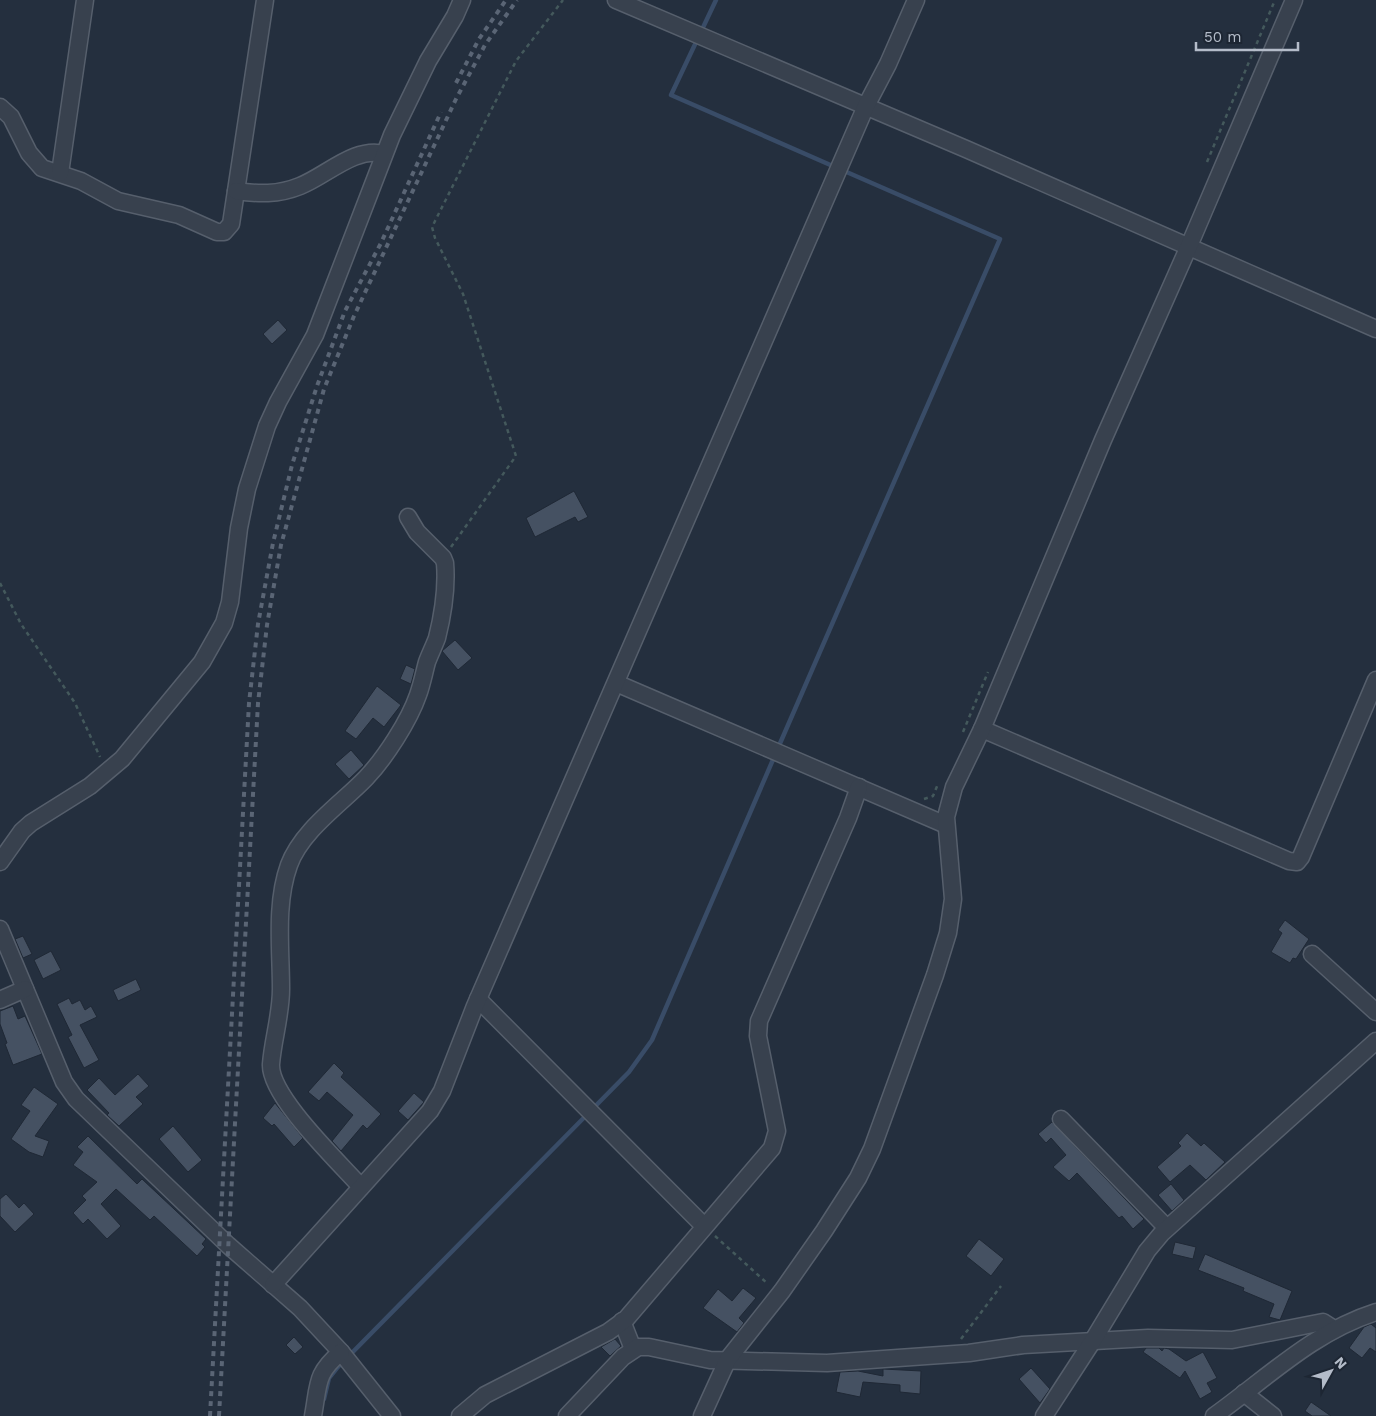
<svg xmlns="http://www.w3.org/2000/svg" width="1376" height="1416" viewBox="0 0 1376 1416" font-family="'Work Sans',sans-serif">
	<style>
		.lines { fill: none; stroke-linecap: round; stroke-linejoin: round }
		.stream { stroke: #394c67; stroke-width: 4.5 }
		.building { fill: #455162; stroke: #1f2835 }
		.minor-casing { stroke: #565f6c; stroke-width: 19 }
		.path { stroke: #44595c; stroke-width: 2.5; stroke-dasharray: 4 4; stroke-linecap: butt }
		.minor { stroke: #38414e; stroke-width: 16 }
		.rail { stroke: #5a6575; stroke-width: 4; stroke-dasharray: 5 5; stroke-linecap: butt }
	</style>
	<rect width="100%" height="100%" fill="#242f3e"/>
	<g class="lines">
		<g class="stream">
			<path d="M716 0 671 95 835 167"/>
			<path d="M778 748 1000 239 842 170"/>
			<path d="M324 1399 329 1378 337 1368 629 1072 652 1040 775 755"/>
		</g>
	</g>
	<g class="building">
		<path d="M278 320 287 330 272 344 263 334Z"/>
		<path d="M574 491 588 517 578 522 575 517 535 537 526 518Z"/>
		<path d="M455 640 472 658 458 670 442 651Z"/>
		<path d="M406 665 415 669 411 684 400 679Z"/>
		<path d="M377 686 401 705 384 727 373 718 356 739 345 731Z"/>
		<path d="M351 750 364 765 349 779 335 764Z"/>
		<path d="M1285 920 1309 939 1296 959 1293 958 1290 963 1271 952 1282 933 1278 930Z"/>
		<path d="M23 936 32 954 23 958 15 939Z"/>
		<path d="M51 951 61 970 43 979 34 960Z"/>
		<path d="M136 979 141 990 118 1001 113 990Z"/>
		<path d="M69 998 72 1004 80 1000 85 1010 91 1006 97 1017 80 1025 99 1060 84 1068 68 1037 72 1035 57 1004Z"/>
		<path d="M13 1006 18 1019 25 1016 42 1054 13 1065 5 1044 7 1043 0 1024V1011Z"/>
		<path d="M334 1063 344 1073 341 1077 381 1114 367 1129 363 1125 341 1151 332 1141 353 1115 327 1092 319 1101 308 1092Z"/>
		<path d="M138 1074 149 1086 136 1097 143 1104 119 1126 107 1115 109 1113 87 1090 99 1078 115 1095Z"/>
		<path d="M34 1087 58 1104 35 1136 49 1141 43 1157 29 1152 11 1139 30 1111 21 1105Z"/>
		<path d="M414 1093 424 1102 408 1120 398 1111Z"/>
		<path d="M275 1103 303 1138 294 1147 274 1124 272 1126 263 1118Z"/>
		<path d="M1052 1122 1144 1219 1133 1229 1122 1216 1119 1218 1077 1173 1069 1181 1053 1167 1066 1155 1051 1138 1046 1143 1038 1134Z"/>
		<path d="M173 1126 202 1160 188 1172 159 1139Z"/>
		<path d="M1187 1133 1201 1146 1204 1143 1225 1162 1206 1180 1190 1165 1170 1182 1157 1167 1181 1146 1178 1143Z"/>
		<path d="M88 1136 137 1184 142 1179 206 1239 202 1244 205 1247 197 1256 154 1216 150 1220 116 1189 101 1204 121 1226 107 1239 88 1219 83 1224 73 1213 86 1200 82 1196 97 1182 73 1165 83 1152 77 1147Z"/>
		<path d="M1171 1184 1184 1200 1172 1211 1158 1195Z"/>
		<path d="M6 1194 19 1208 24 1203 34 1214 15 1232 0 1216V1199Z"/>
		<path d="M979 1239 1004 1259 991 1276 966 1256Z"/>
		<path d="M1175 1242 1196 1247 1193 1259 1172 1254Z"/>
		<path d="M1205 1254 1292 1291 1280 1320 1269 1317 1274 1304 1243 1291 1244 1288 1198 1270Z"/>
		<path d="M743 1288 756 1298 739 1318 744 1323 737 1332 703 1308 718 1289 732 1301Z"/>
		<path d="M1371 1324 1376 1328V1352L1370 1348 1362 1358 1349 1348 1364 1327Z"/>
		<path d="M294 1337 303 1347 295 1354 286 1345Z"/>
		<path d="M615 1339 621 1346 610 1356 601 1347Z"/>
		<path d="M1146 1348H1159L1162 1351 1164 1348 1169 1349 1186 1361 1203 1352 1217 1378 1207 1383 1212 1392 1200 1399 1185 1371 1180 1378 1143 1352Z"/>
		<path d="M1031 1368 1050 1389 1040 1403 1019 1379Z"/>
		<path d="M883 1369 921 1371 920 1394 900 1392V1385L863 1382 860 1397 836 1392 840 1372 858 1371 883 1376Z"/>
		<path d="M1311 1402 1331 1416H1312L1305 1411Z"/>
	</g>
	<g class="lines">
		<g class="minor-casing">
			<g id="minor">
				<path d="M616 0 966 149 1376 329"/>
				<path d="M0 107 11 117 29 153 42 168 81 181 118 201 179 215 217 232H224L231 224 265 0"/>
				<path d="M60 173 85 0"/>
				<path d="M236 191C258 194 278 195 300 186 326 176 355 146 384 154"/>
				<path d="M616 683 946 825"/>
				<path d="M982 729 1289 861 1297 862 1301 857 1376 680"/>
				<path d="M0 862 22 831 31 823 90 786 122 759 202 662 215 639 224 623 230 602 239 528 247 489 267 426 278 402 315 335 392 135 428 61 455 16 462 0"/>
				<path d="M0 929 64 1082 76 1099 228 1245 300 1308 341 1352 392 1416"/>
				<path d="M1312 954 1376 1012"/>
				<path d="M478 999 704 1226"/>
				<path d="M0 1000 25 989"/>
				<path d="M1061 1119 1167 1228"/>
				<path d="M361 1187C339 1162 269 1096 271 1064 273 1039 281 1015 281 989 281 949 275 904 289 865 302 830 341 804 366 778 385 758 409 721 418 695 422 684 424 673 427 662 430 654 434 646 437 638 443 614 447 587 445 563L443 558 417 532 408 517"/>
				<path d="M273 1285 430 1111 442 1091 475 1006 866 106 888 64 916 0"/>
				<path d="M622 1321 633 1349"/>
				<path d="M1244 1393 1273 1416"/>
				<path d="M313 1416C319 1384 315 1374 341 1352"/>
				<path d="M460 1416 485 1395 608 1332 626 1319 772 1148 777 1131 758 1036 759 1021 848 818 859 787"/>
				<path d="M567 1416 623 1357 638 1347H649L710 1360 827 1363 969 1353 1023 1345 1148 1338 1232 1340 1323 1322 1334 1329"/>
				<path d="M702 1416 728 1359 782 1291 824 1231 858 1178 872 1149 935 975 948 933 953 899 946 817 954 787 982 729 1103 440 1189 246 1294 0"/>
				<path d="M1044 1416 1092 1342 1147 1251 1162 1233 1376 1041"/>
				<path d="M1214 1416C1267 1378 1313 1332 1376 1312"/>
			</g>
		</g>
		<g class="path">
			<path d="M1207 162 1275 0"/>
			<path d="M451 547 516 456 463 294 435 238 432 227 516 61 563 0"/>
			<path d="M0 583 21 624 75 703 100 757"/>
			<path d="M963 732 988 672"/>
			<path d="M924 799 933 796 938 784"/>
			<path d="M715 1236 768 1284"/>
			<path d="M961 1339 1001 1286"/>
		</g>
		<use href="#minor" class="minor"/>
		<g class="rail">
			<path d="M456 83 479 39 506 0"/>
			<path d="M210 1416 249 703 258 624 273 543 292 465 317 386 345 311 381 243 441 112"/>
			<path d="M219 1416 258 703 267 625 281 545 324 389 354 316 456 99 485 45 517 0"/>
		</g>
	</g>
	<g transform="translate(1331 1371) rotate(50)" stroke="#1d2633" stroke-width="4" paint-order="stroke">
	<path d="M0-4L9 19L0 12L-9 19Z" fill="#b4bcc9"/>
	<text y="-8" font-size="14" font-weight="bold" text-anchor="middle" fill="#b4bcc9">N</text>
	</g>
	<path d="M1196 42v8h102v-8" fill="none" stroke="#b4bcc9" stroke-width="2.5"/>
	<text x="1204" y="42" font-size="15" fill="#b4bcc9" stroke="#1d2633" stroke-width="4" paint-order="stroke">50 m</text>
</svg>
